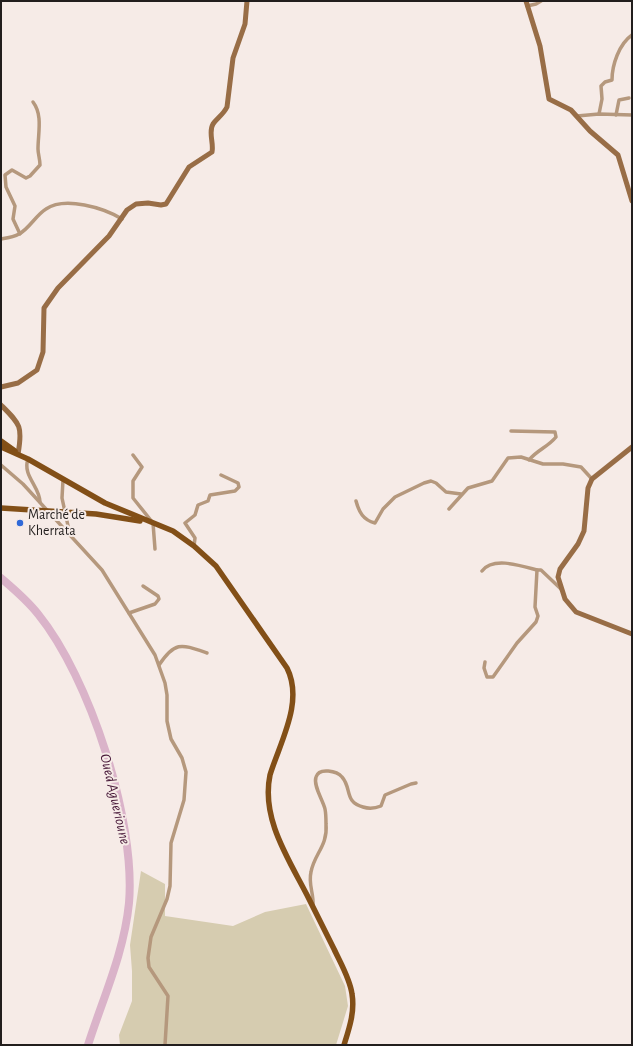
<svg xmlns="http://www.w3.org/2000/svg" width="633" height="1046" viewBox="0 0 633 1046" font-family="'Alegreya Sans',sans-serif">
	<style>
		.green { fill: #d6ccb0 }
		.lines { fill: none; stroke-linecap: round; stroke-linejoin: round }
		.river { stroke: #dab3c9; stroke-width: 8 }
		.street { stroke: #b5987d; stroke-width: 3.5 }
		.secondary { stroke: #986d46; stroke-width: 5 }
		.primary { stroke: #824f17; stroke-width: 5.5 }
		.poi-dot { fill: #3069d8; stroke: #f6ebe7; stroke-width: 1.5 }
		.labels { text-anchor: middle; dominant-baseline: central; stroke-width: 4; stroke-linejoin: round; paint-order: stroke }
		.poi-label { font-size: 14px; fill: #221e1d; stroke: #f6ebe7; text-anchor: start }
		.water-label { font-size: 15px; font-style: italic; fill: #481939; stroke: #f6ebe7 }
	</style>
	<rect width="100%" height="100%" fill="#f6ebe7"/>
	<path class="green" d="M141 871 165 884V916L233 926 265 912 306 904 345 986 348 1006 336 1045H120L119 1035 132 1001V971L130 945Z"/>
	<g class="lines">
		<path class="river" d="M1 578C14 589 28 601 38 614 90 678 136 821 129 903 124 953 103 998 88 1045"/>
		<g class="street">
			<path d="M527 6 536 4 541 1"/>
			<path d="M599 114 602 99 601 86 605 82 612 80C612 65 619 44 632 35"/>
			<path d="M616 115 619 100 629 98"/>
			<path d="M577 116 599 114 632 115"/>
			<path d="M20 234 13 219 15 206 6 187 5 175 12 170 26 178 30 176 40 165C40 159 38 154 38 149 38 133 43 115 33 102"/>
			<path d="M1 239C7 238 14 237 19 234 29 229 36 215 46 209 65 196 104 208 122 219"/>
			<path d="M511 431 555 432 556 437C548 447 537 450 529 460"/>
			<path d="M133 455 142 467 133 481V498L153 523 155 549"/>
			<path d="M28 459C22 475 40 487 40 502"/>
			<path d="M1 465 23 484 102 570 155 655 165 683 167 695V721L171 739 182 758 186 772 184 800 171 843 170 886 167 899 151 937 148 958 149 967 168 996 165 1045"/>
			<path d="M63 480 62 498 70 535"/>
			<path d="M356 501C359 512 363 520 375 523L383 509 395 497 424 483 431 481 436 483 446 492 461 494"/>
			<path d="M449 509 468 488 492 481 508 458 521 457 543 464H563L581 467 592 479"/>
			<path d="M194 546 195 538 185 523 195 515 198 505 208 501 210 495 235 491 239 487 238 483 221 475"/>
			<path d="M482 571C493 556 522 566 537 570"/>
			<path d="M129 613 155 604 159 599 158 596 143 586"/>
			<path d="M485 662 484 668 487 677H493L517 643 536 622 538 616 535 607 537 570H541L562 590"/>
			<path d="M159 665C175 641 181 644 207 653"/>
			<path d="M313 905C314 894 308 884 311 872 314 854 328 846 326 824 326 819 326 814 325 809 323 800 313 786 316 777 319 767 337 771 342 777 352 788 344 802 363 807 369 809 376 808 381 806L385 795 411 784 416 783"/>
		</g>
		<g class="secondary">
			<path d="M526 1 540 46 549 99 571 110 590 131 618 155 632 201"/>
			<path d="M1 387 18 383 37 370 43 352 44 308 58 288 109 236 127 210 136 204 148 203 161 205 166 204 189 167 212 152C214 143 208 132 213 124 217 118 223 115 227 107L233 58 245 24 247 1"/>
			<path d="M1 405C20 424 23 426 18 454"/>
			<path d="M632 447 592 479 588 488 584 531 578 544 560 569 558 577 565 599 576 612 632 634"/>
		</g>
		<g class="primary">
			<path d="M1 441 15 451"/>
			<path d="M1 447 28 459 105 503 173 531 194 546 216 566 287 668C304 702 280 742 270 775 261 818 288 858 307 895 316 913 325 931 334 949 341 964 350 979 352 994 355 1012 349 1029 344 1045"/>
			<path d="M1 508 96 514 140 521"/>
		</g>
	</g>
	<circle class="poi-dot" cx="20" cy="523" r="4"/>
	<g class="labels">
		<g class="poi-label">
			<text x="28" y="515">Marché de<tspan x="28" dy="16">Kherrata</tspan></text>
		</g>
		<g class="water-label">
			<text transform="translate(115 799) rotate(77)">Oued Aguerioune</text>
		</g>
	</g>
	<rect width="633" height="1046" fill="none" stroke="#221e1d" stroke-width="4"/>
</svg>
